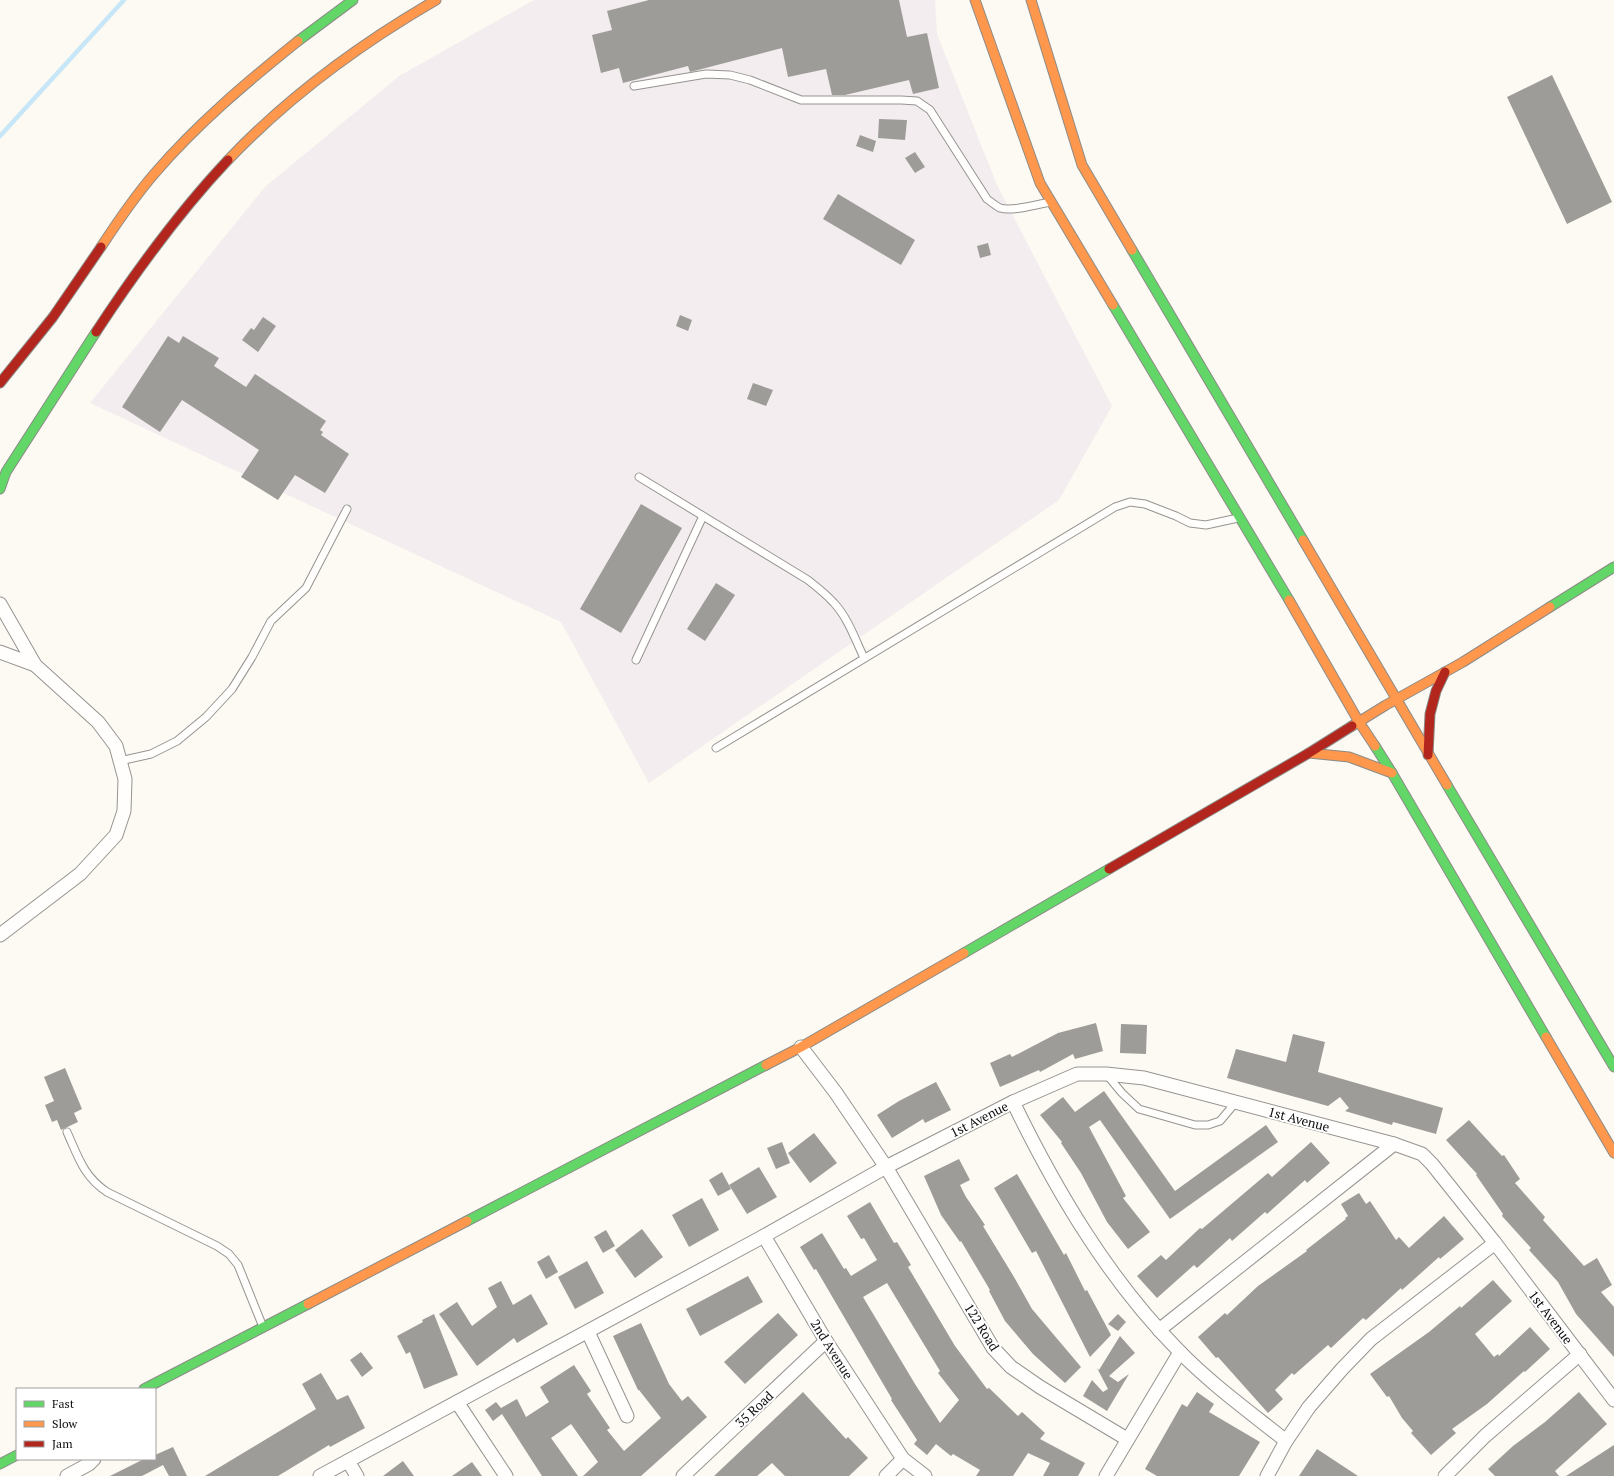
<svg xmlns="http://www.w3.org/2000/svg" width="1614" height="1476" viewBox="0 0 1614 1476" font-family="'PT Serif',serif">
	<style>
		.industrial { fill: #f3edef }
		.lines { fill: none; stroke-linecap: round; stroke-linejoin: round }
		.stream { stroke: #c7e6f8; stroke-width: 4.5 }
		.building { fill: #9e9c98; fill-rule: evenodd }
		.lane-casing { stroke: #959491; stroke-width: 9 }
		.street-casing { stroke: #959491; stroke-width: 15 }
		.fast-casing { stroke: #8c8b87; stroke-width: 11 }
		.slow-casing { stroke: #8c8b87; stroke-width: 11 }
		.jam-casing { stroke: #8c8b87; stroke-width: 11 }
		.lane { stroke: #fffefd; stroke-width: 7 }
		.street { stroke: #fffefd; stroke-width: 13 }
		.fast { stroke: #63d668; stroke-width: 9 }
		.slow { stroke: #ff974d; stroke-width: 9 }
		.jam { stroke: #b3261e; stroke-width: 9 }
		.labels { text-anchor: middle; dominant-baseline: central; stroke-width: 4; stroke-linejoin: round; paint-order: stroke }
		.street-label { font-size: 13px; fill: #0e0e0e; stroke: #fff }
	</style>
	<rect width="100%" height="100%" fill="#fcfaf2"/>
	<path class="industrial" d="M534 0H935L937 34 997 185 1112 406 1059 500 649 783 561 622 90 403 265 187 399 76Z"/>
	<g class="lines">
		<path class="stream" d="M0 136 124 0"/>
	</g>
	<g class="building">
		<path d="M649 0H899L907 37 927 33 939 88 913 94 909 80 845 95H832L826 69 788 77 782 48 694 71 690 72 688 66 623 83 619 68 601 73 592 35 612 30 607 11Z"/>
		<path d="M1552 75 1612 202 1567 224 1507 97Z"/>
		<path d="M879 119 907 120 905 140 878 138Z"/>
		<path d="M860 135 876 141 873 152 856 146Z"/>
		<path d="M915 152 925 167 915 173 905 158Z"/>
		<path d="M838 194 915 240 901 265 823 219Z"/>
		<path d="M988 243 991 255 980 258 977 246Z"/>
		<path d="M680 315 692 320 688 331 676 326Z"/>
		<path d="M263 317 276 326 258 352 242 340 251 328 254 330Z"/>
		<path d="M168 336 179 343 183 336 219 358 214 366 246 387 255 374 326 421 320 430 323 432 321 435 349 454 325 493 295 475 278 500 241 477 259 450 182 400 160 432 122 407Z"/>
		<path d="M753 383 773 390 766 406 747 399Z"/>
		<path d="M641 504 682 528 621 633 580 609Z"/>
		<path d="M716 583 735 595 705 641 687 629Z"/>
		<path d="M1096 1023 1103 1051 1075 1059 1073 1054 1040 1072 1039 1070 1000 1087 990 1063 1010 1054 1012 1057 1058 1033Z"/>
		<path d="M1121 1024 1147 1025 1146 1054 1120 1053Z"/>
		<path d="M1293 1034 1325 1042 1318 1072 1443 1108 1436 1134 1393 1122 1392 1125 1345 1111 1349 1108 1340 1097 1328 1106 1227 1078 1236 1049 1286 1062Z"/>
		<path d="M65 1068 82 1109 74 1113 78 1122 61 1130 57 1120 52 1122 45 1105 54 1101 44 1077Z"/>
		<path d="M936 1082 951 1110 925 1123 923 1119 892 1138 877 1115 899 1101Z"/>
		<path d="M1104 1091 1175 1191 1266 1125 1278 1142 1170 1219 1100 1120 1089 1127 1126 1196 1123 1198 1150 1232 1128 1249 1107 1222 1081 1173 1061 1143 1062 1142 1040 1115 1063 1097 1075 1112Z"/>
		<path d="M1469 1120 1502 1156 1504 1155 1520 1179 1515 1183 1545 1217 1543 1220 1584 1266 1597 1258 1612 1285 1601 1292 1614 1307V1357L1576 1314 1558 1282 1529 1250 1531 1248 1502 1216 1503 1214 1476 1175 1477 1174 1446 1140Z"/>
		<path d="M814 1133 837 1163 810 1183 788 1153Z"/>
		<path d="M782 1142 790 1163 776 1169 767 1148Z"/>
		<path d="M1311 1142 1330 1163 1307 1183 1305 1180 1267 1214 1265 1212 1232 1241 1230 1238 1197 1268 1194 1265 1157 1298 1137 1276 1161 1255 1166 1260 1200 1228 1202 1229 1268 1173 1272 1177Z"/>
		<path d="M959 1159 970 1180 960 1185 966 1197 985 1225 983 1226 1014 1277 1032 1309 1081 1367 1065 1383 1033 1354 1005 1321 989 1291 990 1290 961 1241 960 1242 941 1215 924 1176Z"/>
		<path d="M759 1167 777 1197 747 1214 729 1185Z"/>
		<path d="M722 1172 731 1189 718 1196 709 1180Z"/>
		<path d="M1017 1174 1064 1255 1066 1253 1085 1291 1087 1290 1111 1335 1090 1357 1036 1251 1032 1253 994 1188Z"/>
		<path d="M1359 1193 1366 1204 1370 1201 1396 1240 1399 1237 1409 1248 1444 1216 1464 1239 1440 1259 1439 1257 1402 1290 1401 1288 1366 1320 1363 1318 1331 1348 1328 1345 1294 1375 1292 1373 1275 1390 1283 1399 1268 1413 1218 1357 1216 1358 1198 1337 1225 1313 1227 1315 1258 1286 1307 1251 1306 1250 1346 1219 1345 1218 1348 1216 1341 1204Z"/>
		<path d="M702 1198 719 1230 689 1247 672 1215Z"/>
		<path d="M870 1202 894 1243 897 1242 911 1265 908 1267 955 1346 987 1389 989 1388 1018 1416 1022 1412 1045 1433 1040 1439 1085 1463 1078 1476H1043L1050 1463 1028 1453 1013 1476H976L980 1470 953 1454 951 1456 936 1444 927 1455 914 1444 917 1440 891 1400 892 1399 816 1269 814 1270 800 1247 822 1233 844 1269 846 1268 851 1276 877 1260 864 1238 861 1239 847 1216ZM887 1283 940 1371 938 1373 959 1400 940 1423 915 1384 863 1297Z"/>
		<path d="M642 1229 663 1257 635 1278 615 1250Z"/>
		<path d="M606 1230 615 1246 603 1253 594 1237Z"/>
		<path d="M549 1255 558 1272 546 1279 537 1262Z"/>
		<path d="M587 1261 604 1293 575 1309 558 1277Z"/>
		<path d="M748 1276 763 1302 700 1336 686 1309Z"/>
		<path d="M1493 1280 1512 1301 1475 1334 1494 1357 1498 1354 1499 1356 1530 1327 1550 1349 1525 1372 1524 1371 1487 1404 1452 1429 1456 1433 1431 1455 1411 1433 1413 1431 1402 1418 1389 1396 1387 1397 1370 1374 1429 1332 1460 1306 1461 1308Z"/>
		<path d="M501 1281 513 1305 531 1294 548 1324 517 1343 514 1338 477 1366 439 1314 457 1302 472 1326 497 1307 488 1288Z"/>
		<path d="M778 1313 798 1335 745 1384 724 1362Z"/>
		<path d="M434 1314 458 1375 424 1389 410 1352 406 1354 397 1336 423 1322 422 1320Z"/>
		<path d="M1118 1314 1126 1322 1118 1331 1108 1324Z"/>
		<path d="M641 1323 669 1384 682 1401 688 1396 707 1417 641 1476H583L598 1462 571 1424 551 1438 578 1476H542L502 1414 493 1421 485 1410 496 1402 501 1408 517 1399 526 1417 549 1402 540 1387 574 1365 591 1391 587 1394 610 1428 607 1430 624 1451 661 1418 639 1390H638L613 1336Z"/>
		<path d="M1120 1336 1135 1353 1109 1376 1118 1382 1129 1374 1107 1411 1083 1396 1092 1380 1103 1392 1108 1389 1097 1368 1099 1370Z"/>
		<path d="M361 1352 373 1368 362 1377 350 1360Z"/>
		<path d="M321 1373 337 1400 348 1395 365 1428 330 1447 329 1445 278 1476H205L316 1409 302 1384Z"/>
		<path d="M803 1392 846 1439 848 1437 868 1458 849 1476H785L772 1463 757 1476H714Z"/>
		<path d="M1197 1392 1214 1404 1209 1412 1260 1442 1239 1476H1157L1145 1469 1182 1404 1187 1407Z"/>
		<path d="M1579 1392 1607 1424 1555 1471 1559 1476H1495L1488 1469 1513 1446 1545 1422Z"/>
		<path d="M1614 1445V1476H1566Z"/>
		<path d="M173 1447 187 1476H169L163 1465 142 1476H110L144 1459H155V1455Z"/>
		<path d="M1317 1449 1358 1476H1299Z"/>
		<path d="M403 1461 414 1476H383Z"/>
		<path d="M472 1462 482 1476H452Z"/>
	</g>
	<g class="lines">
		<g class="lane-casing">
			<g id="lane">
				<path d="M634 86 706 74 730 75 750 80 801 100H901L917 101 930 110 987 199C991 202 996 206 1000 208 1013 212 1037 204 1051 202"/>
				<path d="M639 477 808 580C817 587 826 594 834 603 848 618 855 639 864 658"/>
				<path d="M636 660 703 516"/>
				<path d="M716 748 1115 507 1130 502 1145 504 1176 516 1190 523 1206 525 1238 518"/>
				<path d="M120 761 151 754 177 741 206 717 232 689 252 657 271 621 306 588 347 509"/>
				<path d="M1107 1075 1122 1093 1139 1109 1195 1125H1208L1220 1121 1236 1102"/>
				<path d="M67 1132C78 1156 83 1176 107 1192L217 1246 229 1254 238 1265 263 1327"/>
			</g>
		</g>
		<g class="street-casing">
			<g id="street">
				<path d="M0 604 35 665 98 722 116 746 125 779 124 811 116 835 80 874 0 935"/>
				<path d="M0 652 35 665"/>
				<path d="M801 1047 836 1093 886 1167 993 1348 1011 1367 1040 1387 1127 1439"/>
				<path d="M1013 1102C1057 1192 1108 1279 1179 1351 1211 1384 1250 1412 1286 1441"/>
				<path d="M764 1236 826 1341 903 1459 925 1476"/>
				<path d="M1159 1330 1394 1144"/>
				<path d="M588 1332 627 1416"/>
				<path d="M457 1402 506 1476"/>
				<path d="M348 1461 357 1476"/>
				<path d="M67 1476 89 1464 94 1459"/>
				<path d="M320 1476 764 1236 886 1167 1013 1102 1077 1074H1106L1144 1078 1394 1144 1422 1154 1432 1164 1495 1243 1614 1400"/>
				<path d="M683 1476 826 1341"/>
				<path d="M886 1476 903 1459"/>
				<path d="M1106 1476 1180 1352"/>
				<path d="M1267 1476 1286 1441 1309 1407 1342 1369 1371 1339 1495 1243"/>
				<path d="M1445 1476 1485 1436 1580 1354"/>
			</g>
		</g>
		<g class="fast-casing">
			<g id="fast">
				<path d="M298 41 353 0"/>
				<path d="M1132 250 1303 540"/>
				<path d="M1113 305 1289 600"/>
				<path d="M0 489 6 472 96 332"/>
				<path d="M1550 607 1614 567"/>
				<path d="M1375 746 1392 773 1546 1037"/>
				<path d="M1447 785 1614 1067"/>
				<path d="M964 953 1109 869"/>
				<path d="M467 1221 766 1065"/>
				<path d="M144 1389 308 1304"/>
				<path d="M0 1464 17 1455"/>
			</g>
		</g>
		<g class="slow-casing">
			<g id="slow">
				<path d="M975 0 1040 183 1113 305"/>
				<path d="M1031 0 1082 165 1132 250"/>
				<path d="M228 160C289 96 360 44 436 0"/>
				<path d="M101 247C118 221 135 196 155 173 197 124 247 82 298 41"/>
				<path d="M1303 540 1447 785"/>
				<path d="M1289 600 1359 722 1375 746"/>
				<path d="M1352 726 1386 705 1463 662 1550 607"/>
				<path d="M1309 753 1349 757 1392 773"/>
				<path d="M1546 1037 1614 1153"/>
				<path d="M766 1065 801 1047 964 953"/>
				<path d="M308 1304 467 1221"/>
			</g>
		</g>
		<g class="jam-casing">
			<g id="jam">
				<path d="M96 332C136 271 178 213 228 160"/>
				<path d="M0 383 53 317 101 247"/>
				<path d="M1428 755 1430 714 1436 691 1445 672"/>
				<path d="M1109 869 1309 753 1352 726"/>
			</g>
		</g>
		<use href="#lane" class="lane"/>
		<use href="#street" class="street"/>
		<use href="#fast" class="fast"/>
		<use href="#slow" class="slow"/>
		<use href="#jam" class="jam"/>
	</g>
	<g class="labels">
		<g class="street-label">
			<text transform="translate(979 1119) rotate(-27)">1st Avenue</text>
			<text transform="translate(1299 1119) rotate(15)">1st Avenue</text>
			<text transform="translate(1551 1317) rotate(53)">1st Avenue</text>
			<text transform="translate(982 1327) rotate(58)">122 Road</text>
			<text transform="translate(832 1349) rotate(58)">2nd Avenue</text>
			<text transform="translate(754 1409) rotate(-43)">35 Road</text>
		</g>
	</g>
	<rect x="16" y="1388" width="140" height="72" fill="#ffffff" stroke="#9f9f9f"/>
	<rect x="24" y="1401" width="20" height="6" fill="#63d668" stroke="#9f9f9f"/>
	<text x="52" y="1408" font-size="12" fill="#0e0e0e">Fast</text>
	<rect x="24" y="1421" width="20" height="6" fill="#ff974d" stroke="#9f9f9f"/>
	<text x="52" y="1428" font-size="12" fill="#0e0e0e">Slow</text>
	<rect x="24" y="1441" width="20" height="6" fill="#b3261e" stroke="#9f9f9f"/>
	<text x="52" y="1448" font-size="12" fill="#0e0e0e">Jam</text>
</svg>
